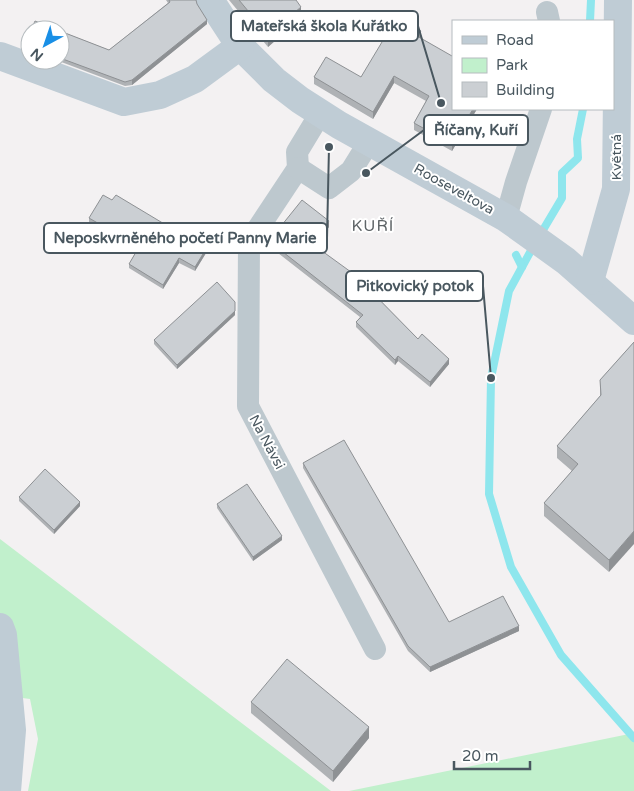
<svg xmlns="http://www.w3.org/2000/svg" width="634" height="791" viewBox="0 0 634 791" font-family="'Varela Round',sans-serif">
	<style>
		.green { fill: #c1f0cc }
		.lines { fill: none; stroke-linecap: round; stroke-linejoin: round }
		.stream { stroke: #8ee6ed; stroke-width: 8 }
		.street { stroke: #bdc8ce; stroke-width: 22 }
		.secondary { stroke: #bfccd5; stroke-width: 28 }
		.wall { fill: #afb2b5 }
		.shaded-wall { fill: #8e9194 }
		.building { fill: #cbcfd3; stroke: #8e9194 }
		.labels { text-anchor: middle; dominant-baseline: central; stroke-width: 4; stroke-linejoin: round; paint-order: stroke }
		.street-label { font-size: 14px; fill: #49575f; stroke: #fff }
		.quarter-label { font-size: 16px; letter-spacing: 1px; fill: #5d6366; stroke: #fff }
		.leader { fill: none; stroke: #49575f; stroke-width: 2 }
		.callout-dot { fill: #49575f; stroke: #fff; stroke-width: 2 }
		.callout { fill: #fff; stroke: #49575f; stroke-width: 2 }
		.callout-label { font-size: 15px; text-anchor: middle; font-weight: bold; fill: #49575f }
	</style>
	<rect width="100%" height="100%" fill="#f3f1f2"/>
	<g class="green">
		<path d="M0 539 331 791H28L38 739 30 699 0 695Z"/>
		<path d="M634 733V791H349Z"/>
	</g>
	<g class="lines">
		<g class="stream">
			<path d="M590 21 591 0"/>
			<path d="M540 235 562 198V173L578 158 577 139 583 109"/>
			<path d="M534 245 509 291 491 378 489 494 511 567 561 655 634 738"/>
			<path d="M516 255 522 267"/>
		</g>
		<g class="street">
			<path d="M547 12 549 21"/>
			<path d="M320 114 297 152 298 168 249 242 248 406 375 649"/>
			<path d="M298 168 329 188 351 171 369 142"/>
			<path d="M506 218 516 182 541 109"/>
		</g>
		<g class="secondary">
			<path d="M210 0 240 46 274 80 300 100 339 125 506 218 566 261 634 321"/>
			<path d="M0 56 124 102 160 95 195 79 240 46"/>
			<path d="M590 281 616 189 618 0"/>
			<path d="M0 627 3 635 12 730 7 791"/>
		</g>
	</g>
	<g class="wall">
		<path d="M166 0H196L197 4 207 24 132 85 125 86 56 60H60V31L109 50 168 3Z"/>
		<path d="M229 0H296L301 18 268 47Z"/>
		<path d="M30 33V50L25 49V45Z"/>
		<path d="M420 38 453 109H477L452 151 414 130V123L426 101 394 83 373 119 314 84V77H361L421 38Z"/>
		<path d="M89 218 206 253 195 271 179 263 163 289 129 268V264L137 250 89 222Z"/>
		<path d="M329 227 314 245 362 282 418 339 449 364 430 387 398 361 395 365 356 327V322L360 317 269 246V241Z"/>
		<path d="M235 302V315L177 369 154 344V340Z"/>
		<path d="M634 342 609 572 544 516V503L572 471 557 458V446L600 396V380Z"/>
		<path d="M303 463 449 622 519 631 430 672 408 651 303 468Z"/>
		<path d="M19 497 80 506 54 534 19 501Z"/>
		<path d="M217 504 282 540 253 561 217 508Z"/>
		<path d="M251 702 369 738 333 782 251 713Z"/>
	</g>
	<g class="shaded-wall">
		<path d="M301 7V18L268 47V35Z"/>
		<path d="M207 20V24L132 85V80Z"/>
		<path d="M421 31V38L417 43V36Z"/>
		<path d="M394 76V83L373 119V112Z"/>
		<path d="M473 109H477L452 151V144Z"/>
		<path d="M329 221V227L311 249V243Z"/>
		<path d="M206 249V253L195 271V267Z"/>
		<path d="M179 258V263L163 289V285Z"/>
		<path d="M235 311V315L177 369V365Z"/>
		<path d="M398 356V361L395 365V360Z"/>
		<path d="M449 359V364L430 387V382Z"/>
		<path d="M80 502V506L54 534V530Z"/>
		<path d="M634 531V544L609 572V560Z"/>
		<path d="M282 536V540L253 561V557Z"/>
		<path d="M519 626V631L430 672V667Z"/>
		<path d="M369 727V738L333 782V771Z"/>
	</g>
	<g class="building">
		<path d="M169 0H196L197 4 207 20 132 80 125 82 60 58V31L109 50 170 2Z"/>
		<path d="M239 0H296L301 7 268 35Z"/>
		<path d="M397 17 421 31 417 36 452 56 453 54V109H473L452 144 414 123 429 96 394 76 373 112 314 77 326 57 361 77Z"/>
		<path d="M35 21 58 30H31Z"/>
		<path d="M30 33V46L25 45Z"/>
		<path d="M103 195 112 200 116 195 206 249 195 267 179 258 163 285 129 264 139 247 89 218Z"/>
		<path d="M302 200 329 221 311 243 362 280 361 281 418 339 422 334 449 359 430 382 398 356 395 360 356 322 363 315 269 241Z"/>
		<path d="M217 282 235 302V311L177 365 154 340Z"/>
		<path d="M634 342V531L609 560 544 503 578 464 557 446 601 395 600 380Z"/>
		<path d="M344 440 449 622 503 596 519 626 430 667 408 646 303 463Z"/>
		<path d="M45 469 80 502 54 530 19 497Z"/>
		<path d="M247 484 282 536 253 557 217 504Z"/>
		<path d="M287 659 369 727 333 771 251 702Z"/>
	</g>
	<g class="labels">
		<g class="street-label">
			<text transform="translate(616 157) rotate(-90)">Květná</text>
			<text transform="translate(454 189) rotate(29)">Rooseveltova</text>
			<text transform="translate(267 442) rotate(62)">Na Návsi</text>
		</g>
		<g class="quarter-label">
			<text x="373" y="226">KUŘÍ</text>
		</g>
	</g>
	<path class="leader" d="M441 103L418 26M366 173L424 130M329 147L327 238M491 378L483 286"/>
	<g class="callout-dot">
		<circle cx="441" cy="103" r="5"/>
		<circle cx="366" cy="173" r="5"/>
		<circle cx="329" cy="147" r="5"/>
		<circle cx="491" cy="378" r="5"/>
	</g>
	<g class="callout">
		<rect x="231" y="11" width="187" height="30" rx="5"/>
		<rect x="424" y="115" width="104" height="30" rx="5"/>
		<rect x="44" y="223" width="283" height="30" rx="5"/>
		<rect x="346" y="271" width="137" height="30" rx="5"/>
	</g>
	<g class="callout-label">
		<text x="324" y="31">Mateřská škola Kuřátko</text>
		<text x="476" y="135">Říčany, Kuří</text>
		<text x="185" y="243">Neposkvrněného početí Panny Marie</text>
		<text x="415" y="291">Pitkovický potok</text>
	</g>
	<rect x="452" y="20" width="162" height="90" fill="#ffffff" stroke="#b6bcbf"/>
	<rect x="462" y="36" width="25" height="8" fill="#bfccd5" stroke="#b6bcbf"/>
	<text x="496" y="45" font-size="15" fill="#49575f">Road</text>
	<rect x="462" y="58" width="25" height="15" fill="#c1f0cc" stroke="#b6bcbf"/>
	<text x="496" y="70" font-size="15" fill="#49575f">Park</text>
	<rect x="462" y="82" width="25" height="15" fill="#cbcfd3" stroke="#b6bcbf"/>
	<text x="496" y="95" font-size="15" fill="#49575f">Building</text>
	<g transform="translate(45 45) rotate(220)"><circle r="24" fill="#ffffff" stroke="#b6bcbf"/>
	<path d="M0-4L9 19L0 12L-9 19Z" fill="#198fe6"/>
	<text y="-8" font-size="14" font-weight="bold" text-anchor="middle" fill="#49575f">N</text>
	</g>
	<path d="M454 761v8h76v-8" fill="none" stroke="#49575f" stroke-width="2.5"/>
	<text x="462" y="761" font-size="15" fill="#49575f" stroke="#ffffff" stroke-width="4" paint-order="stroke">20 m</text>
</svg>
